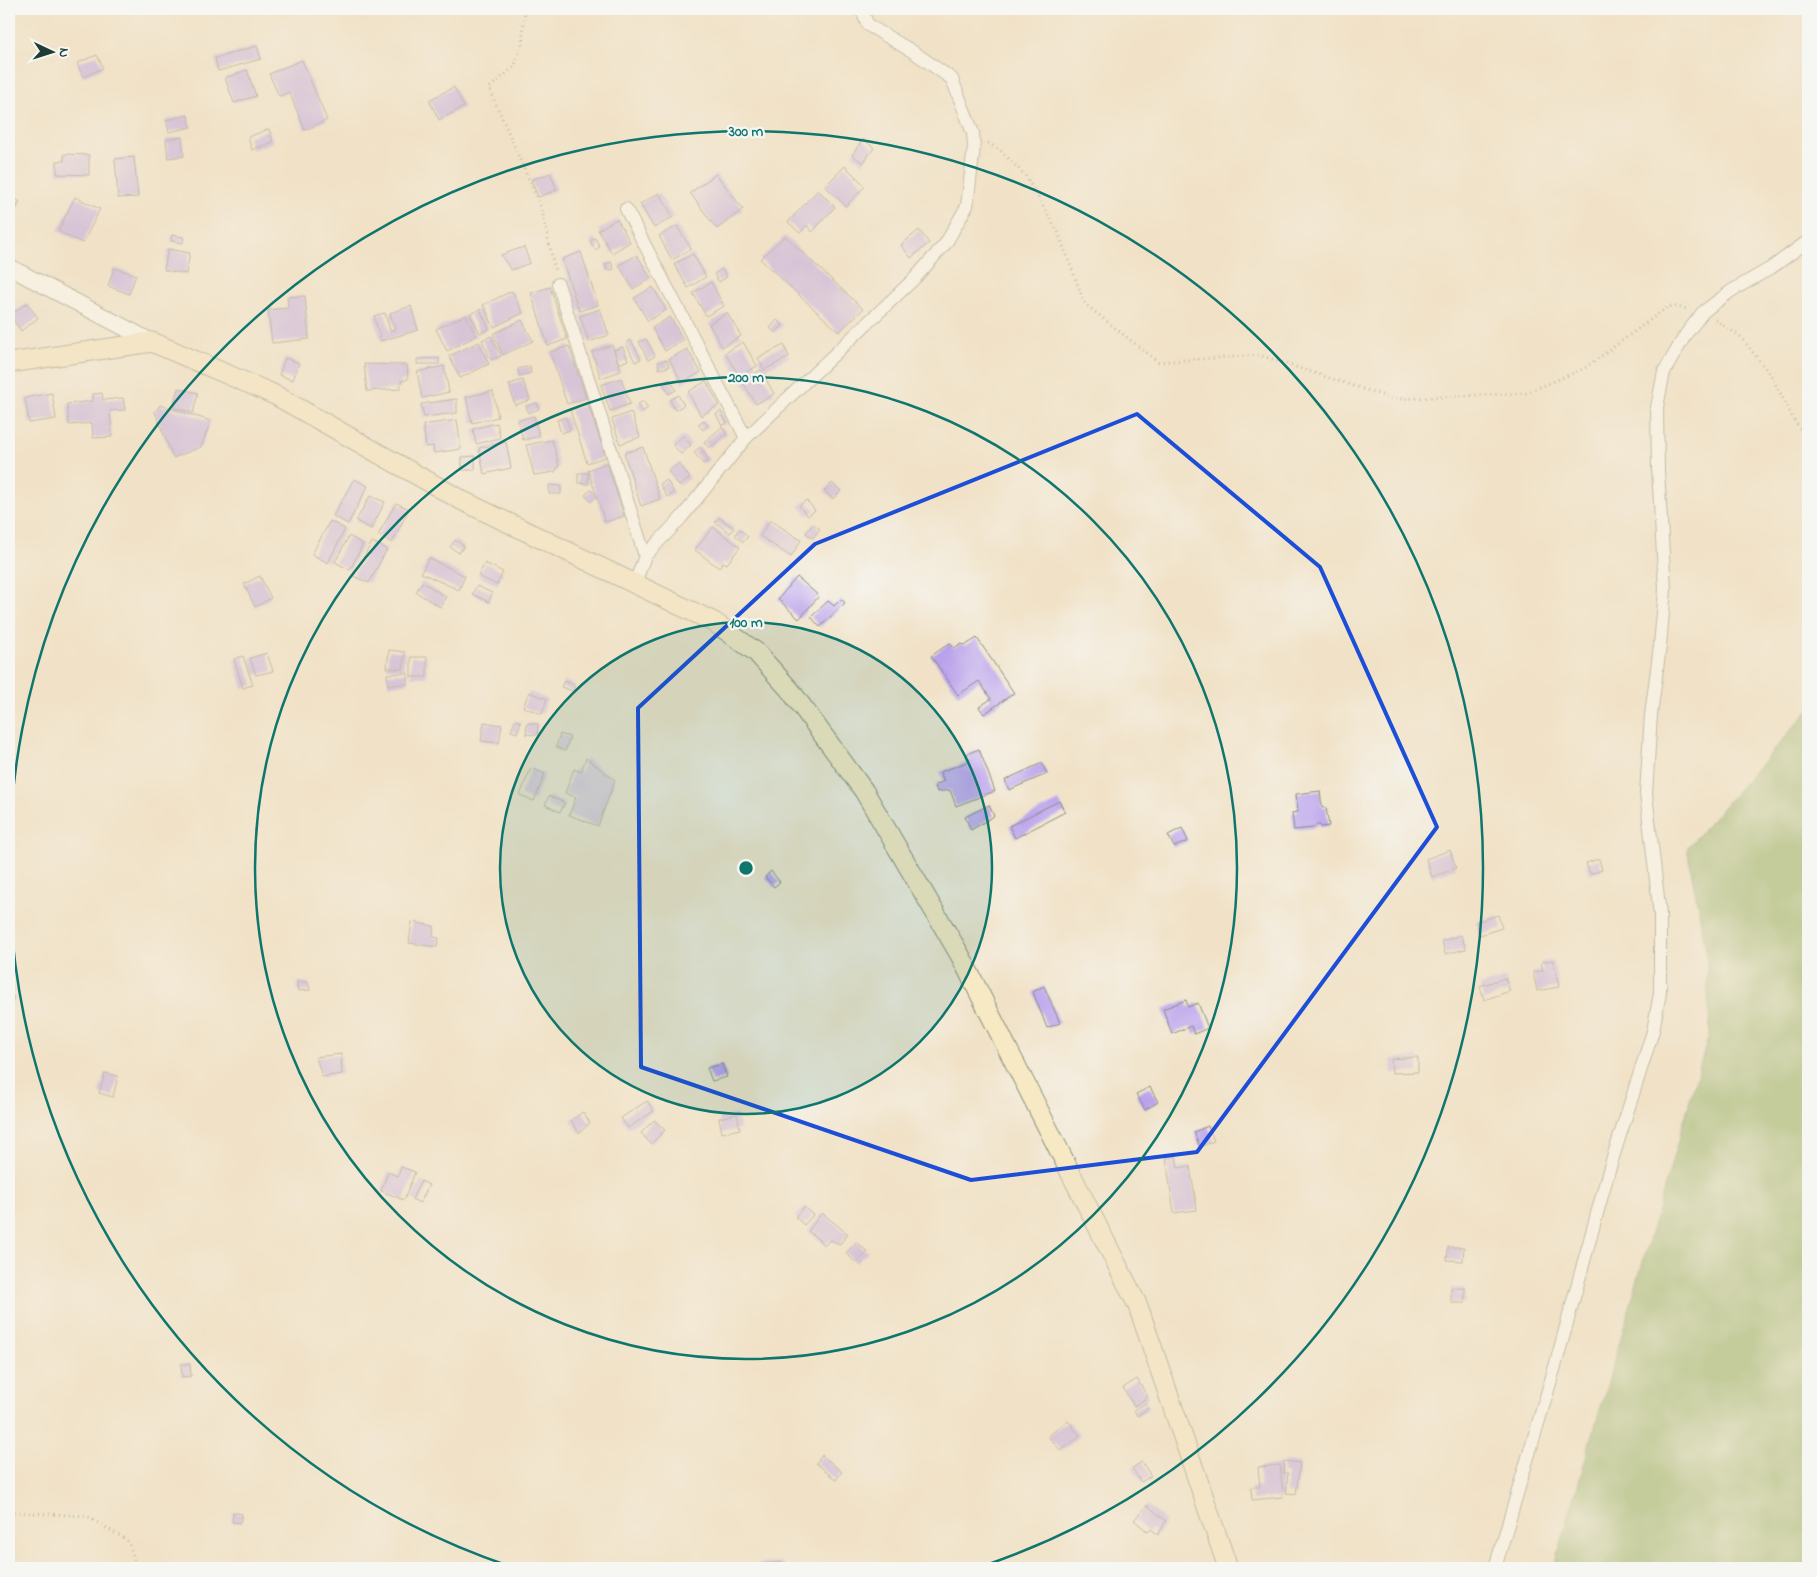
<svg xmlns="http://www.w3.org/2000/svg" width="1817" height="1577" viewBox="0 0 1817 1577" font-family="'Indie Flower',sans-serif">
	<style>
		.forest { fill: #8eb166; stroke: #56774d }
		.building { fill: #baa1ec }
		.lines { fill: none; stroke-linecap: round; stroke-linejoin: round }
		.minor-casing { stroke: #88907e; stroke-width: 14 }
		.tertiary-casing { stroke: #88907e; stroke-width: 18 }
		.secondary-casing { stroke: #88907e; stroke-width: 21 }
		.path { stroke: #88907e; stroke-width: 3; stroke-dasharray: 1 4; stroke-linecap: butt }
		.minor { stroke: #fff; stroke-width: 12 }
		.tertiary { stroke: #fff; stroke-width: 16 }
		.secondary { stroke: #f7e9c3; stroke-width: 19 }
		.marked { fill: none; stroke: #1d4ed8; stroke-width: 4; stroke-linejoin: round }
		.ring { fill: none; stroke: #0f766e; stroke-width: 2.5 }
		.centre { fill: #0f766e; stroke: #f6f6f2; stroke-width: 2.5 }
		.ring-label { font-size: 15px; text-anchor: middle; font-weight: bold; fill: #0f766e; stroke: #f6f6f2; stroke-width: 4.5; stroke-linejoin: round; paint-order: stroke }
	</style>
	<rect width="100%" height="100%" fill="#f6f6f2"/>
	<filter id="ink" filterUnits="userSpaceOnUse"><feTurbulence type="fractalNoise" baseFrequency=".02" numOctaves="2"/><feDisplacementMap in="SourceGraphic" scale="10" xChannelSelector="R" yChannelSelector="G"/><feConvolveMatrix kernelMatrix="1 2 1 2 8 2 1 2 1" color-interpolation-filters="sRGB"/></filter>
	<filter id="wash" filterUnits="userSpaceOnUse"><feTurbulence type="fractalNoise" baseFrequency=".0096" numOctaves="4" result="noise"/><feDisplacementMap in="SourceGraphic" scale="20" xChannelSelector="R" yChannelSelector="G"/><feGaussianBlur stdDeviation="1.12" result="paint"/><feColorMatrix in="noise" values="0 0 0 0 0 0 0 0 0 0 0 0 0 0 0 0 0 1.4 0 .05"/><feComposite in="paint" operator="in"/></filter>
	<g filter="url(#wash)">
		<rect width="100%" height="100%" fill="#f1e2c7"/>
		<path class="forest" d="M1808 711V1568H1554L1710 1031 1706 950 1687 848Z"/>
		<g id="blocks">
			<g class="building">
				<path d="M257 46 261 59 218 71 215 58Z"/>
				<path d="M97 55 103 68 83 77 77 63Z"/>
				<path d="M302 60 327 120 305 130 289 92 279 96 269 74Z"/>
				<path d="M247 70 256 96 234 103 225 78Z"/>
				<path d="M454 87 464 107 439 120 429 100Z"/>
				<path d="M188 115 191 127 169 132 166 120Z"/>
				<path d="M269 129 273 142 252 150 248 137Z"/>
				<path d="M182 137 184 156 168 158 166 139Z"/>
				<path d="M863 139 874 148 863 163 852 155Z"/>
				<path d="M9 140H14L11 169H9Z"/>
				<path d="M64 154 89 155V175L57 174V161H64Z"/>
				<path d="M134 157 138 197 118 198 115 159Z"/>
				<path d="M845 166 865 186 846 206 825 186Z"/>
				<path d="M550 173 557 190 538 197 531 180Z"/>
				<path d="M716 174 743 209 717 229 690 193Z"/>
				<path d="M818 190 835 207 812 232 807 225 800 233 788 222Z"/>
				<path d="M659 193 673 217 654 228 640 204Z"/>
				<path d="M9 195 20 202 15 211 9 208Z"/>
				<path d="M75 197 100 209 83 243 58 231Z"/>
				<path d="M617 219 630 242 612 253 598 230Z"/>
				<path d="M677 226 691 249 672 260 659 236Z"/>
				<path d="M919 230 929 243 911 258 901 245Z"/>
				<path d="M172 235 184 237 183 243 171 241Z"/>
				<path d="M785 236 863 309 839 332 760 259Z"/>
				<path d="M595 238 600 247 595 250 590 241Z"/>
				<path d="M524 247 530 263 511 270 501 255Z"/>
				<path d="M168 249 190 253 186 274 164 270Z"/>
				<path d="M581 252 598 305 579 311 562 259Z"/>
				<path d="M693 254 706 277 688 288 674 264Z"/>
				<path d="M637 255 651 278 633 289 619 265Z"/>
				<path d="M611 262 614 269 607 271 605 264Z"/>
				<path d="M114 268 136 275 129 294 108 286Z"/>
				<path d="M722 269 727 277 719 282 714 274Z"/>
				<path d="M711 282 724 306 706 316 693 293Z"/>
				<path d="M550 287 567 339 548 346 531 293Z"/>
				<path d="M653 287 666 310 648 321 634 298Z"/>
				<path d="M512 291 523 313 494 327 483 305Z"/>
				<path d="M305 296 309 339 272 343 268 310 288 308 287 297Z"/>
				<path d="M27 303 38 318 21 331 10 315Z"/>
				<path d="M411 306 418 330 381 341 374 316 385 313 390 331 395 329 390 313Z"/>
				<path d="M480 309 489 329 480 333 470 314Z"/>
				<path d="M600 309 609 335 589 342 580 316Z"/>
				<path d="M727 313 741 336 722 347 709 324Z"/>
				<path d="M466 315 476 336 447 351 436 329Z"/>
				<path d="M670 317 683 340 665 351 652 328Z"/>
				<path d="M522 320 533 341 503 355 493 334Z"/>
				<path d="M777 320 783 325 775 333 770 328Z"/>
				<path d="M491 336 501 356 491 360 482 340Z"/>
				<path d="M646 339 655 356 648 360 639 342Z"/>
				<path d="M631 340 641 359 635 362 626 343Z"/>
				<path d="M479 342 489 364 460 378 449 356Z"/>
				<path d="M743 342 757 366 739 376 725 353Z"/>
				<path d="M612 345 621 371 601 378 592 352Z"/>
				<path d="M784 345 789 357 764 370 758 358Z"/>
				<path d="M569 346 586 398 567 404 550 352Z"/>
				<path d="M623 347 628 360 619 364 614 350Z"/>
				<path d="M687 349 701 372 682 383 669 359Z"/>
				<path d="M285 358 299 363 293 380 279 375Z"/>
				<path d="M439 358V364H417V359Z"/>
				<path d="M667 360 669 367 659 369 658 362Z"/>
				<path d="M364 364 407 365 408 379 401 381 400 389 367 391Z"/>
				<path d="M444 366 449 392 422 398 417 372Z"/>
				<path d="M530 366 531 373 519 376 518 369Z"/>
				<path d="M761 370 774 394 756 404 742 381Z"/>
				<path d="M621 378 630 404 610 411 601 385Z"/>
				<path d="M670 379 676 390 669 394 663 383Z"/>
				<path d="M523 380 530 400 515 405 509 384Z"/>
				<path d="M706 381 719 405 701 416 688 392Z"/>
				<path d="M178 388 198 393 193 413 173 407Z"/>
				<path d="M493 391 498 417 472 423 466 397Z"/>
				<path d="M52 393 56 419 29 423 25 398Z"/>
				<path d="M102 393 103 400 123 398 125 410 110 411 112 437 93 438 92 423 69 425 67 404 93 401V394Z"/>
				<path d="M678 395 684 405 675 410 670 400Z"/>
				<path d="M457 399V413L424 417 421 404Z"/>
				<path d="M643 401 648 408 642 412 637 405Z"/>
				<path d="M537 403 539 409 528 413 526 406Z"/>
				<path d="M588 404 606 457 587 463 570 410Z"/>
				<path d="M160 405 211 421 201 447 173 458 155 412Z"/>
				<path d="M721 411 727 423 722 426 716 414Z"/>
				<path d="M631 412 640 437 620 444 612 419Z"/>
				<path d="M534 416 539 436 523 440 518 420Z"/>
				<path d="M566 417 570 430 561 433 557 420Z"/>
				<path d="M457 420 461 449 434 453 433 446 426 447 423 425Z"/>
				<path d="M704 420 708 426 703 430 698 424Z"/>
				<path d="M497 423 500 438 476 444 473 429Z"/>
				<path d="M722 427 727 434 709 448 704 442Z"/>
				<path d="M683 436 691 445 681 454 673 445Z"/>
				<path d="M552 440 559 466 555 472 534 475 526 445Z"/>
				<path d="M506 442 511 468 484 474 479 448Z"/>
				<path d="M643 447 660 499 641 506 624 453Z"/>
				<path d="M700 447 709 460 703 464 694 452Z"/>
				<path d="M475 456V470H462V457Z"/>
				<path d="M607 463 624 516 605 522 588 470Z"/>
				<path d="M679 463 690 478 679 486 668 471Z"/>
				<path d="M578 473H588V484L578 483Z"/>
				<path d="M354 479 368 486 348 524 333 516Z"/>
				<path d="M667 480 674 493 667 497 660 484Z"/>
				<path d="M832 483 841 491 833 499 824 491Z"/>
				<path d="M549 485 561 486V494H549Z"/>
				<path d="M591 490 597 496 591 502 585 495Z"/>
				<path d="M370 496 385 502 371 529 356 521Z"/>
				<path d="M806 500 815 510 808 516 799 506Z"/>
				<path d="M396 503 409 509 392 543 378 535Z"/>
				<path d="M719 517 734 528 730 533 715 522Z"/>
				<path d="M770 520 801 540 791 557 760 536Z"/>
				<path d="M330 521 345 529 328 563 312 554Z"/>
				<path d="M813 524 820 529 813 538 806 533Z"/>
				<path d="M713 527 740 547 727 564 723 562 719 568 695 550Z"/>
				<path d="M740 529 748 537 743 542 735 535Z"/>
				<path d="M349 536 363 544 350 570 335 562Z"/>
				<path d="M455 540 464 546 459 553 450 547Z"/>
				<path d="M372 542 387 549 369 583 353 576Z"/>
				<path d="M429 558 465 576 459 590 421 573Z"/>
				<path d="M485 563 503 572 497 585 478 576Z"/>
				<path d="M260 576 271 598 255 607 244 584Z"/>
				<path d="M797 577 819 596 799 619 778 599Z"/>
				<path d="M422 582 446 597 440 607 416 592Z"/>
				<path d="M477 586 492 593 489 602 472 594Z"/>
				<path d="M841 599 845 603 820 627 811 617 828 601 834 606Z"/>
				<path d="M977 638 1014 693 984 714 979 707 991 699 979 681 958 695 931 656 950 643 954 648 960 644 966 645Z"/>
				<path d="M389 650 405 652 403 669 387 668Z"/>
				<path d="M267 653 273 671 256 675 250 658Z"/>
				<path d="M243 656 253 685 243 688 234 659Z"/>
				<rect x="411" y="657" width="16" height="20"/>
				<path d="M408 673V684L388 685 387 674Z"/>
				<path d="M564 681 575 685 573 691 561 687Z"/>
				<path d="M529 692 547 699 542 714 523 707Z"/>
				<path d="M515 720 521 722 517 733 511 731Z"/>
				<path d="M484 722 502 725 499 743 481 741Z"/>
				<path d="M527 723 538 724 537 735 526 734Z"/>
				<path d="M560 734 570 737 565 751 556 747Z"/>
				<path d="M979 749 995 791 956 806 950 790 937 792 935 785 944 781 940 772 970 761 967 754Z"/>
				<path d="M586 758 615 780 598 826 569 815 576 797 565 793 574 769 581 772Z"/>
				<path d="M1042 763 1047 774 1009 790 1005 780Z"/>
				<path d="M531 768 545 774 534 801 520 795Z"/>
				<path d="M1320 791 1322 808 1326 807 1329 826 1321 827 1319 824 1312 828 1294 830 1292 813 1298 812 1296 794Z"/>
				<path d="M549 796 565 803 560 812 545 805Z"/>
				<path d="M1059 801 1065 812 1015 838 1009 826Z"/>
				<path d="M989 805 994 816 971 830 965 817Z"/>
				<path d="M1182 828 1188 841 1174 847 1168 835Z"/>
				<path d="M1450 850 1456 868 1432 877 1426 859Z"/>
				<path d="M1599 859 1602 870 1590 874 1586 863Z"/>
				<path d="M771 871 780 882 774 887 765 877Z"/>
				<path d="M1498 915 1502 928 1480 935 1476 922Z"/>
				<path d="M412 922 434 926 433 937 439 938 437 947 409 943Z"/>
				<path d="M1461 935 1466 949 1445 954 1442 941Z"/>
				<path d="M1553 960 1559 987 1537 991 1533 972 1543 971 1541 962Z"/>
				<path d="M1505 978 1510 991 1484 1000 1480 986Z"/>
				<path d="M297 982H308L310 990 298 991Z"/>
				<path d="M1044 986 1060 1023 1047 1028 1033 992Z"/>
				<path d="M9 987 13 989 10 996 14 997 11 1005 9 1003Z"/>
				<path d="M1186 1000 1188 1007 1198 1003 1208 1028 1194 1034 1191 1026 1172 1034 1163 1009Z"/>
				<path d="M341 1054 342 1074 322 1077 316 1057Z"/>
				<path d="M1418 1057V1072L1392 1073 1391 1059Z"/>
				<path d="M722 1064 727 1077 712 1081 707 1068Z"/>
				<path d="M105 1073 118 1076 113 1097 99 1093Z"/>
				<path d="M1150 1087 1158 1102 1145 1110 1136 1094Z"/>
				<path d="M647 1101 654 1111 628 1128 621 1118Z"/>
				<path d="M583 1112 590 1123 579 1133 571 1120Z"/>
				<path d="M737 1114 740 1129 722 1133 719 1118Z"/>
				<path d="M654 1120 665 1130 651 1144 641 1133Z"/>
				<path d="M1208 1126 1214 1141 1200 1147 1194 1132Z"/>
				<path d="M1176 1156 1178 1168 1190 1166 1197 1210 1174 1213 1166 1158Z"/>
				<path d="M401 1167 415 1172 404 1200 381 1191 388 1172 398 1176Z"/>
				<path d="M421 1181 429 1185 420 1203 412 1199Z"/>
				<path d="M804 1207 813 1215 804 1225 795 1217Z"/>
				<path d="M822 1213 848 1234 840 1244 830 1240 825 1245 808 1231Z"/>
				<path d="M856 1242 868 1252 856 1263 846 1253Z"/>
				<path d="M1448 1247H1464L1463 1261 1447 1260Z"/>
				<rect x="1451" y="1288" width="14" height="15"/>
				<path d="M181 1364H190L191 1376 182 1377Z"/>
				<path d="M1137 1379 1148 1397 1134 1406 1123 1388Z"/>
				<path d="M1146 1403 1149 1408 1137 1416 1134 1410Z"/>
				<path d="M1068 1421 1080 1436 1061 1451 1048 1436Z"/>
				<path d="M822 1455 842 1472 836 1480 816 1463Z"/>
				<path d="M1284 1461 1300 1463 1296 1494 1286 1493 1288 1473H1283Z"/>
				<path d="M1142 1462 1151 1476 1141 1482 1132 1468Z"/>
				<path d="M1280 1465 1283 1497 1252 1500 1251 1487H1260L1258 1467Z"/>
				<path d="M1147 1505 1166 1521 1158 1535 1151 1529 1148 1532 1134 1520Z"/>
				<path d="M233 1512 242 1514 240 1523 232 1522Z"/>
				<path d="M783 1562 784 1568H759V1564Z"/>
			</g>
		</g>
	</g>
	<g filter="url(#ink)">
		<use href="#blocks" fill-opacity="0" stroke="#88907e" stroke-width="1"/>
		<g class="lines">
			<g class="minor-casing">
				<g id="minor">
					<path d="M626 209 746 438"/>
					<path d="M558 284 645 556"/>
					<path d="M635 583 645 556 681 518 746 438 915 278 946 243 967 206 974 147 973 133 952 79 915 53 868 25 861 9"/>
					<path d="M1495 1568 1556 1363 1609 1170 1653 1031 1660 993V915L1646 794 1651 715 1660 646 1665 589 1658 470 1657 407 1664 372 1686 334 1703 312 1731 291 1771 268 1808 241"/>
				</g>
			</g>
			<g class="tertiary-casing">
				<path id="tertiary" d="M9 267 152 342"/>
			</g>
			<g class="secondary-casing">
				<path id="secondary" d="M9 363 152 342 275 395 461 500 714 622 756 652 790 690 864 791 960 955 1138 1306 1228 1568"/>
			</g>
			<g class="path">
				<path d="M525 9 522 44 514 67 489 88 542 210 555 271"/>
				<path d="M988 143 1001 151 1025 175 1058 232 1085 304 1158 362 1259 355 1394 399 1526 393 1585 368 1669 306 1689 309"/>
				<path d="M1715 320 1740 336 1772 377 1795 422 1808 438"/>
				<path d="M9 1512 87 1516 128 1541 137 1568"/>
			</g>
			<use href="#minor" class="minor"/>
			<use href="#tertiary" class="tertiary"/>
			<use href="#secondary" class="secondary"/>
		</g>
	</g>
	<path d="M0 0H1817V1577H0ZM1137 414 1320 567 1437 827 1197 1152 971 1180 641 1067 638 708 815 544Z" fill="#f1e2c7" fill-opacity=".55" fill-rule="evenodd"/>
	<path class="marked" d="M1137 414 1320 567 1437 827 1197 1152 971 1180 641 1067 638 708 815 544Z"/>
	<circle cx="746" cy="868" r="246" fill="#0f766e" fill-opacity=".12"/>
	<g class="ring">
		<circle cx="746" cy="868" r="246"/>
		<circle cx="746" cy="868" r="491"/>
		<path d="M512 1567A737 737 0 1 1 980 1567"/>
	</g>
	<circle cx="746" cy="868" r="8" class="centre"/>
	<g class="ring-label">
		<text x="746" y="136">300 m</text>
		<text x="746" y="382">200 m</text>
		<text x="746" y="627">100 m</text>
	</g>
	<rect width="1817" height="1577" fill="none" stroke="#f6f6f2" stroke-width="30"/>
	<g transform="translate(52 52) rotate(94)" stroke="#f6f6f2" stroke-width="4" paint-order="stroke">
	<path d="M0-4L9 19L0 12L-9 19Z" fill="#1f3d34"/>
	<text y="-8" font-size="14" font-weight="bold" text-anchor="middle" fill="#1f3d34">N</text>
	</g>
</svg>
